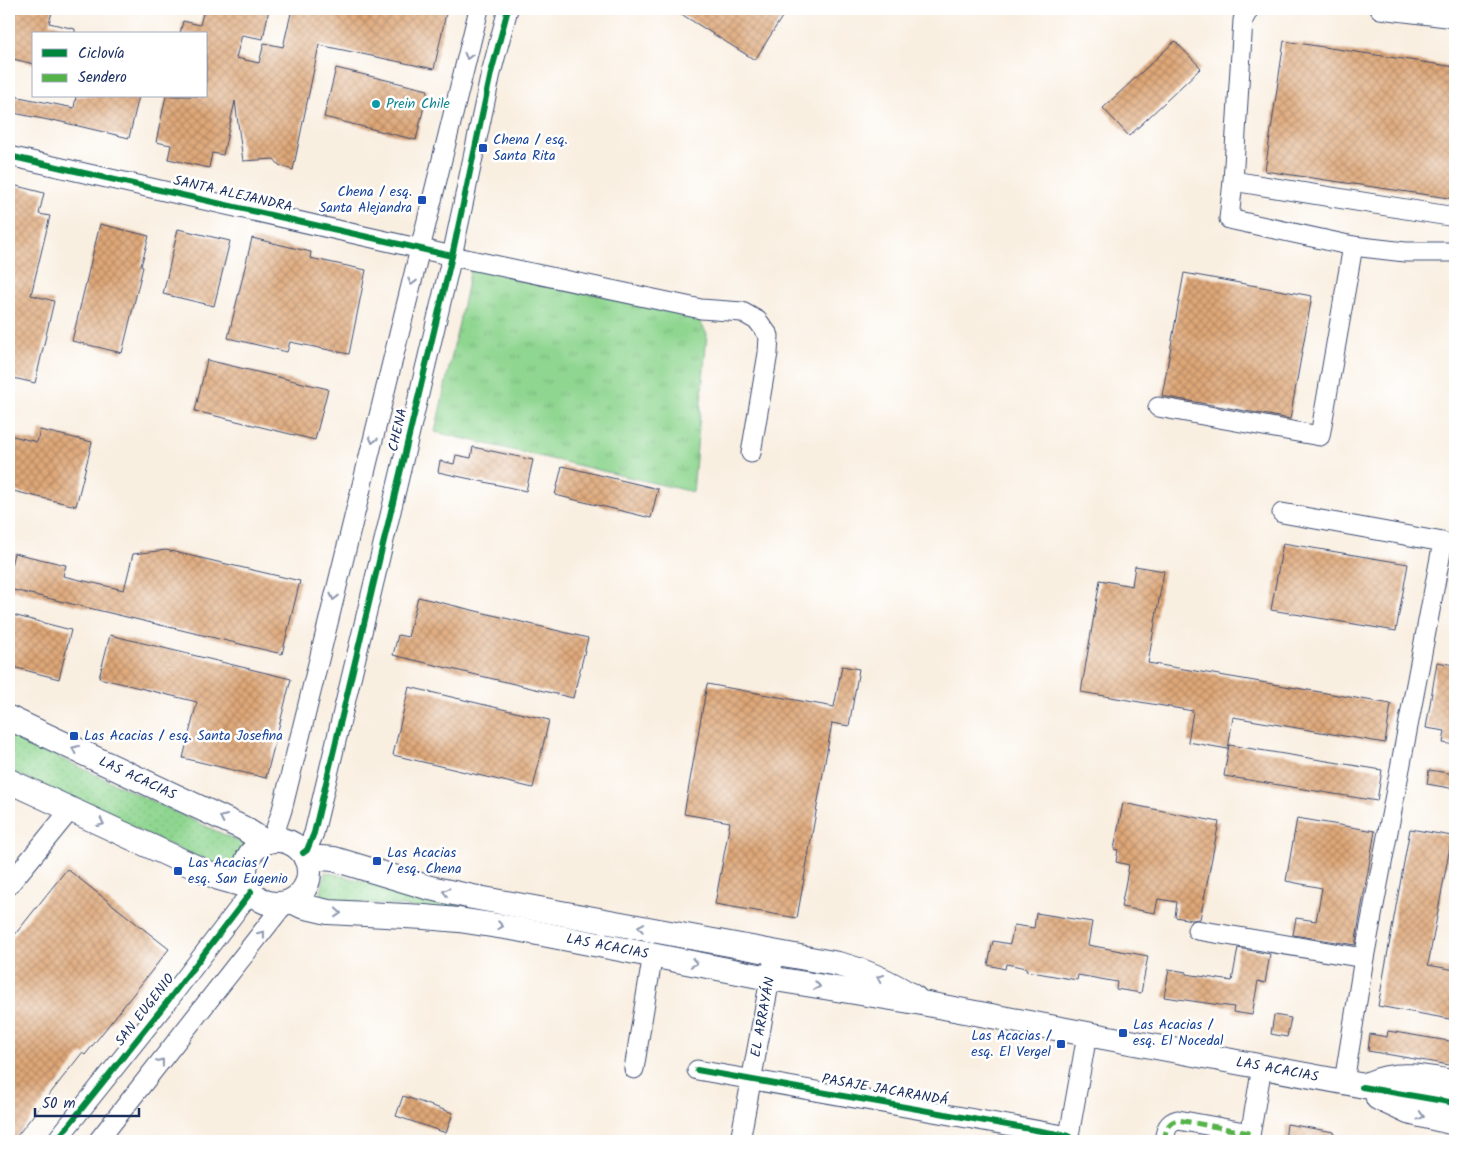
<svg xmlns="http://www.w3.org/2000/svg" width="1464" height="1150" viewBox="0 0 1464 1150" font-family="Kalam,sans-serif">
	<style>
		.grass { fill: url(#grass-dots); stroke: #558277 }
		.park { fill: url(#park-tufts); stroke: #558277 }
		.building { fill: url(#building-cross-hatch) }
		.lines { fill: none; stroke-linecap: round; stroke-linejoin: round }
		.minor-casing { stroke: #3c4c72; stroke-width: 21 }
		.major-casing { stroke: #3c4c72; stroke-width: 26 }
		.minor { stroke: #fff; stroke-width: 19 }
		.major { stroke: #fff; stroke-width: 24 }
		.quiet { stroke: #55b248; stroke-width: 5; stroke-dasharray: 10 5; stroke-linecap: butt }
		.cycleway-casing { stroke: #fff; stroke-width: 9 }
		.cycleway { stroke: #00873e; stroke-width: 6 }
		.oneway { stroke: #8d97ae }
		.culture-dot { fill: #0f9aa8; stroke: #fff; stroke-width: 2 }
		.transit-dot { fill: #1a4fb4; stroke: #fff; stroke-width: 2 }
		.labels { text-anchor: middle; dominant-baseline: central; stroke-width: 5; stroke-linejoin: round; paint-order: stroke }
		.culture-label { font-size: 14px; fill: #0d838f; stroke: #fff; text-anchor: start }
		.transit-label { font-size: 14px; fill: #164399; stroke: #fff; text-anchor: start }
		.street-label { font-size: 14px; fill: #1b2f5e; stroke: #fff }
	</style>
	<defs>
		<pattern id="grass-dots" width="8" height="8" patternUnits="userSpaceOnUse" patternTransform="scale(1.25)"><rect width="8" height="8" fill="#8fd690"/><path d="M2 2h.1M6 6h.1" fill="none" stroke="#7bb87f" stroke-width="1.8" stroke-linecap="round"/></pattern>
		<pattern id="park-tufts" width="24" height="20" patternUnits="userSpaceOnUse" patternTransform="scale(1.25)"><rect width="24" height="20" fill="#8fd690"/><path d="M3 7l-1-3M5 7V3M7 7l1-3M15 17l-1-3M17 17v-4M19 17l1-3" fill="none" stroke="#7bb87f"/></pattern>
		<pattern id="building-cross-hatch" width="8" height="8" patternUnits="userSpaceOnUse" patternTransform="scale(1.25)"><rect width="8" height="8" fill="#dfa777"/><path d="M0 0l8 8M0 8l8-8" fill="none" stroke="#b48865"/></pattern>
	</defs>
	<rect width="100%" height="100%" fill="#fff"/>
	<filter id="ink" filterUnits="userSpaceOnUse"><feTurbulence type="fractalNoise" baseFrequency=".02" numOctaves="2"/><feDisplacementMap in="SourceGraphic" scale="10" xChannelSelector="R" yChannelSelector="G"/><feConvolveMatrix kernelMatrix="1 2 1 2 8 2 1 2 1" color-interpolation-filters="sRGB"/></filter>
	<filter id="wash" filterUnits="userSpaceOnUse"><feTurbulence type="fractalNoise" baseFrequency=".0096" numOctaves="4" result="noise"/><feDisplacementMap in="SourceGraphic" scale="20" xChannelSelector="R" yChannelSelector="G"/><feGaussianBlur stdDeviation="1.12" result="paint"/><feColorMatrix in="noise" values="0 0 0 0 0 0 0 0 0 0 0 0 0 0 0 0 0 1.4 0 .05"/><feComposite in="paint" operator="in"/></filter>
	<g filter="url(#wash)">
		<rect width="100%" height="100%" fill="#f9efe1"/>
		<g class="grass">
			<path d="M9 734 244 844 230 873 9 770Z"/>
			<path d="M325 872 467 905 465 912 320 899Z"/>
		</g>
		<path class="park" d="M471 268 693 315 700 322 707 334 693 492 435 432Z"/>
		<g id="blocks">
			<g class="building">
				<path d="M12 9H53L49 23 75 29V34H34V64L9 58V23Z"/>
				<path d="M204 9H269L263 39 242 35 236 58 259 63 264 43 283 47 292 9H447L434 69 319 45 293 170 279 165 274 159 243 161 235 101 223 155 212 153 209 168 168 159 171 145 156 142 166 96H206V34H180L183 21 200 25Z"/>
				<path d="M673 9H787L755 60Z"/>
				<path d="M1175 41 1201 68 1129 136 1103 108Z"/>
				<path d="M1284 41 1455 67V199L1265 171Z"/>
				<path d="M336 68 428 90 416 140 324 117Z"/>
				<path d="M9 95 74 108 76 96H139L129 138 53 120V121L9 112Z"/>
				<path d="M13 185 44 193 39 214 50 216 31 295 54 301 35 383 9 377V205Z"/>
				<path d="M100 224 149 236 141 266 143 267 122 353 72 341Z"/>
				<path d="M178 229 230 241 214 306 163 294Z"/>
				<path d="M252 238 311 252 310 258 366 270 349 354 290 342 287 352 228 338Z"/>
				<path d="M1184 273 1312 296 1290 419 1162 396Z"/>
				<path d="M207 360 328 389 315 440 195 411Z"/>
				<path d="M40 430 92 442 76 506 9 490V435L37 442Z"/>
				<path d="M473 447 533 460 526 491 438 472 440 461 454 464 456 455 471 458Z"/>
				<path d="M562 466 658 489 651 518 555 495Z"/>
				<path d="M1283 543 1408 564 1396 631 1271 610Z"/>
				<path d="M166 550 300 581 282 654 9 589V575L14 553 66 565 63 576 124 590 133 554Z"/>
				<path d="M1135 566 1164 571 1148 663 1391 704 1385 743 1233 717 1228 749 1188 742 1193 711 1081 692 1100 580 1132 586Z"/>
				<path d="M418 597 588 638 573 698 393 655 398 635 408 637Z"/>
				<path d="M9 614 71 630 59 679 9 666Z"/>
				<path d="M110 635 291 679 266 778 183 758 197 702 99 678Z"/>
				<path d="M1437 662 1455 665V745L1443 743 1445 731 1426 728Z"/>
				<path d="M842 666 859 669 849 726 832 723 797 918 715 904 730 822 684 814 707 684 834 707Z"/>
				<path d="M409 687 549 720 533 788 393 755Z"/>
				<path d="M1229 745 1382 770 1377 801 1224 776Z"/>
				<path d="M1429 770 1455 774V789L1427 784Z"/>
				<path d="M1123 803 1219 822 1200 919 1192 920 1175 917 1177 902 1158 899 1155 913 1121 907 1129 865 1116 862 1118 850 1114 849Z"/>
				<path d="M1297 818 1375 831 1355 945 1293 935 1296 918 1316 921 1322 888 1286 881Z"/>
				<path d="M1410 829 1452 836 1428 965 1455 970V1020L1378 1006Z"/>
				<path d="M67 869 169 949 85 1055 82 1053 13 1141H9V942Z"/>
				<path d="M1036 913 1092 922 1088 945 1148 956 1141 993 1116 989 1117 982 1078 975 1077 980 1026 971 1027 968 1006 964 1005 969 988 965 993 941 1010 944 1014 925 1034 928Z"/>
				<path d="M1238 948 1270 954 1265 983 1258 981 1252 1015 1233 1012 1234 1007 1164 997 1169 969 1186 972V974L1232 981Z"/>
				<path d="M1274 1015 1291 1018 1287 1037 1271 1034Z"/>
				<path d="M1388 1031 1455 1042V1066L1368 1051 1370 1034 1387 1037Z"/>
				<path d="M403 1096 453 1113 446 1133 396 1116Z"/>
				<path d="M1287 1124 1334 1132 1333 1141H1285Z"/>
			</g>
		</g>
	</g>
	<g filter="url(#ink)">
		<use href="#blocks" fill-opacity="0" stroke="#3c4c72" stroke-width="1"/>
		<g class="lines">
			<g class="minor-casing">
				<g id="minor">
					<path d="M1249 9 1243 20 1233 181 1455 217"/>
					<path d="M1380 9 1455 18"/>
					<path d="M9 156 466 259 701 309 742 312 758 321 769 336 768 353 751 453"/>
					<path d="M1233 181 1229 219 1353 246 1405 252H1455"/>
					<path d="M1158 407 1320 436 1353 246"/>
					<path d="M1282 513 1443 542 1364 958 1344 1082"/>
					<path d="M272 840 282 810 479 9"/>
					<path d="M303 853 307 850 314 833 452 256 491 73 508 9"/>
					<path d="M9 885 71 809"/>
					<path d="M1197 930 1364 958"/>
					<path d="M634 1069 653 954"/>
					<path d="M697 1070 1069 1136"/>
					<path d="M56 1141 167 1002 251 892"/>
					<path d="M98 1141 285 903"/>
					<path id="s1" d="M740 1141 775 952"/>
					<path d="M1068 1141 1087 1035"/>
					<path d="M1164 1141C1166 1131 1166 1123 1178 1120L1250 1133"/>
					<path d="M1249 1141 1262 1067"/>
				</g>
			</g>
			<g class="major-casing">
				<g id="major">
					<path id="s2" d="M9 718 243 828 265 842"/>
					<path d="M9 781 219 878 247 886"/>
					<circle cx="277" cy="872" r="32"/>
					<path d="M306 859 320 858 334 859 430 888 473 897 838 964C866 971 890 982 915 998"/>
					<path id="s3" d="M292 901 302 906 328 912 424 917 459 920 517 929 769 978 922 1003 1455 1103"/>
					<path d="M1368 1084C1397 1071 1425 1077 1455 1083"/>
					<path d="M1378 1098 1408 1112 1455 1123"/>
				</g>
			</g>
			<use href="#minor" class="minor"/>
			<use href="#major" class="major"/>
			<path class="quiet" d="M1164 1141C1166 1131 1166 1123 1178 1120L1250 1133"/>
			<g class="cycleway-casing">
				<g id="cycleway">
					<path d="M9 156 452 256"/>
					<path d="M303 853 307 850 314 833 452 256 491 73 508 9"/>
					<path d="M697 1070 1069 1136"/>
					<path d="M1362 1087 1455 1103"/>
					<path d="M56 1141 167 1002 251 892"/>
				</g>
			</g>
			<use href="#cycleway" class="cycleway"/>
		</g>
		<defs><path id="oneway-chevron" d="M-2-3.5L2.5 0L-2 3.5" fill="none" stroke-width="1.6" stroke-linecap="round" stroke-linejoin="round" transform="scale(1.25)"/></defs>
		<g class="oneway">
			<use href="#oneway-chevron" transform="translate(468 56) rotate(104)"/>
			<use href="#oneway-chevron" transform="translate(412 282) rotate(104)"/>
			<use href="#oneway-chevron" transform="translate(373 440) rotate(104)"/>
			<use href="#oneway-chevron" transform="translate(334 597) rotate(104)"/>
			<use href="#oneway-chevron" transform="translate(75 749) rotate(-155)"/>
			<use href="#oneway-chevron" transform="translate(223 818) rotate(-155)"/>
			<use href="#oneway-chevron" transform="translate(101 823) rotate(25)"/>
			<use href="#oneway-chevron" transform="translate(446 892) rotate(-166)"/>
			<use href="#oneway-chevron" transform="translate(338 913) rotate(5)"/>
			<use href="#oneway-chevron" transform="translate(500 926) rotate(9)"/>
			<use href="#oneway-chevron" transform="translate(641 927) rotate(-170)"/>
			<use href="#oneway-chevron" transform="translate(262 934) rotate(-52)"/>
			<use href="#oneway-chevron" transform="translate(694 963) rotate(11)"/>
			<use href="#oneway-chevron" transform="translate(880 978) rotate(-155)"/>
			<use href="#oneway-chevron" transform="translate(817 986) rotate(10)"/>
			<use href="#oneway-chevron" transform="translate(161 1062) rotate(-52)"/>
			<use href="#oneway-chevron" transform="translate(1421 1116) rotate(15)"/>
		</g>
	</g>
	<circle class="culture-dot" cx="376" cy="104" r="5"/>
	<g class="transit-dot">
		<rect x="478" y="143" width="10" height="10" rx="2.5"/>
		<rect x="417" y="195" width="10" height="10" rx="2.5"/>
		<rect x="69" y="731" width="10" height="10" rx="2.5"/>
		<rect x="372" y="856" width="10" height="10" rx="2.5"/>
		<rect x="173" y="866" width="10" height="10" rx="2.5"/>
		<rect x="1118" y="1028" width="10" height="10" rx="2.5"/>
		<rect x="1056" y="1039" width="10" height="10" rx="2.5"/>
	</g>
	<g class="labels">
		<g class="culture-label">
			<text x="386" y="104">Prein Chile</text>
		</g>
		<g class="transit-label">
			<text x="493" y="140">Chena / esq.<tspan x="493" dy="16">Santa Rita</tspan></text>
			<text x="412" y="192" text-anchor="end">Chena / esq.<tspan x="412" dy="16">Santa Alejandra</tspan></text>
			<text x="84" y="736">Las Acacias / esq. Santa Josefina</text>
			<text x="387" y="853">Las Acacias<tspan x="387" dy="16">/ esq. Chena</tspan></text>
			<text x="188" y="863">Las Acacias /<tspan x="188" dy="16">esq. San Eugenio</tspan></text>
			<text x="1133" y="1025">Las Acacias /<tspan x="1133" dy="16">esq. El Nocedal</tspan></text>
			<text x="1051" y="1036" text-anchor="end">Las Acacias /<tspan x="1051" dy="16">esq. El Vergel</tspan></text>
		</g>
		<g class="street-label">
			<text transform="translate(233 194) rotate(13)">SANTA ALEJANDRA</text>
			<text transform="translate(398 430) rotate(-77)">CHENA</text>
			<text stroke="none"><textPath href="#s2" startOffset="142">LAS ACACIAS</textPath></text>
			<text stroke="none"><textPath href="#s3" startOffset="320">LAS ACACIAS</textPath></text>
			<text transform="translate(145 1010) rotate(-52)">SAN EUGENIO</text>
			<text stroke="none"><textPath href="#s1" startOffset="126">EL ARRAYÁN</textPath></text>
			<text stroke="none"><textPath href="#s3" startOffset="1001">LAS ACACIAS</textPath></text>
			<text transform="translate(885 1090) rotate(10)">PASAJE JACARANDÁ</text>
		</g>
	</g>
	<rect width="1464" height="1150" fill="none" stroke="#fff" stroke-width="30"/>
	<rect x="32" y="32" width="175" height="65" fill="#ffffff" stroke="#a4acbf"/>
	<rect x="42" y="49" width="25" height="8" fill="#00873e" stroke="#a4acbf"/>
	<text x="78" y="58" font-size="15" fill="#1b2f5e">Ciclovía</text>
	<rect x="42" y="74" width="25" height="8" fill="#55b248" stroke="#a4acbf"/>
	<text x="78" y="82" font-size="15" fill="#1b2f5e">Sendero</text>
	<path d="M35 1108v8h104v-8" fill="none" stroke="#1b2f5e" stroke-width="2.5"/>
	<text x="42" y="1108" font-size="15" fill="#1b2f5e" stroke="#ffffff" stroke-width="4" paint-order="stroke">50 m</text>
</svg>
